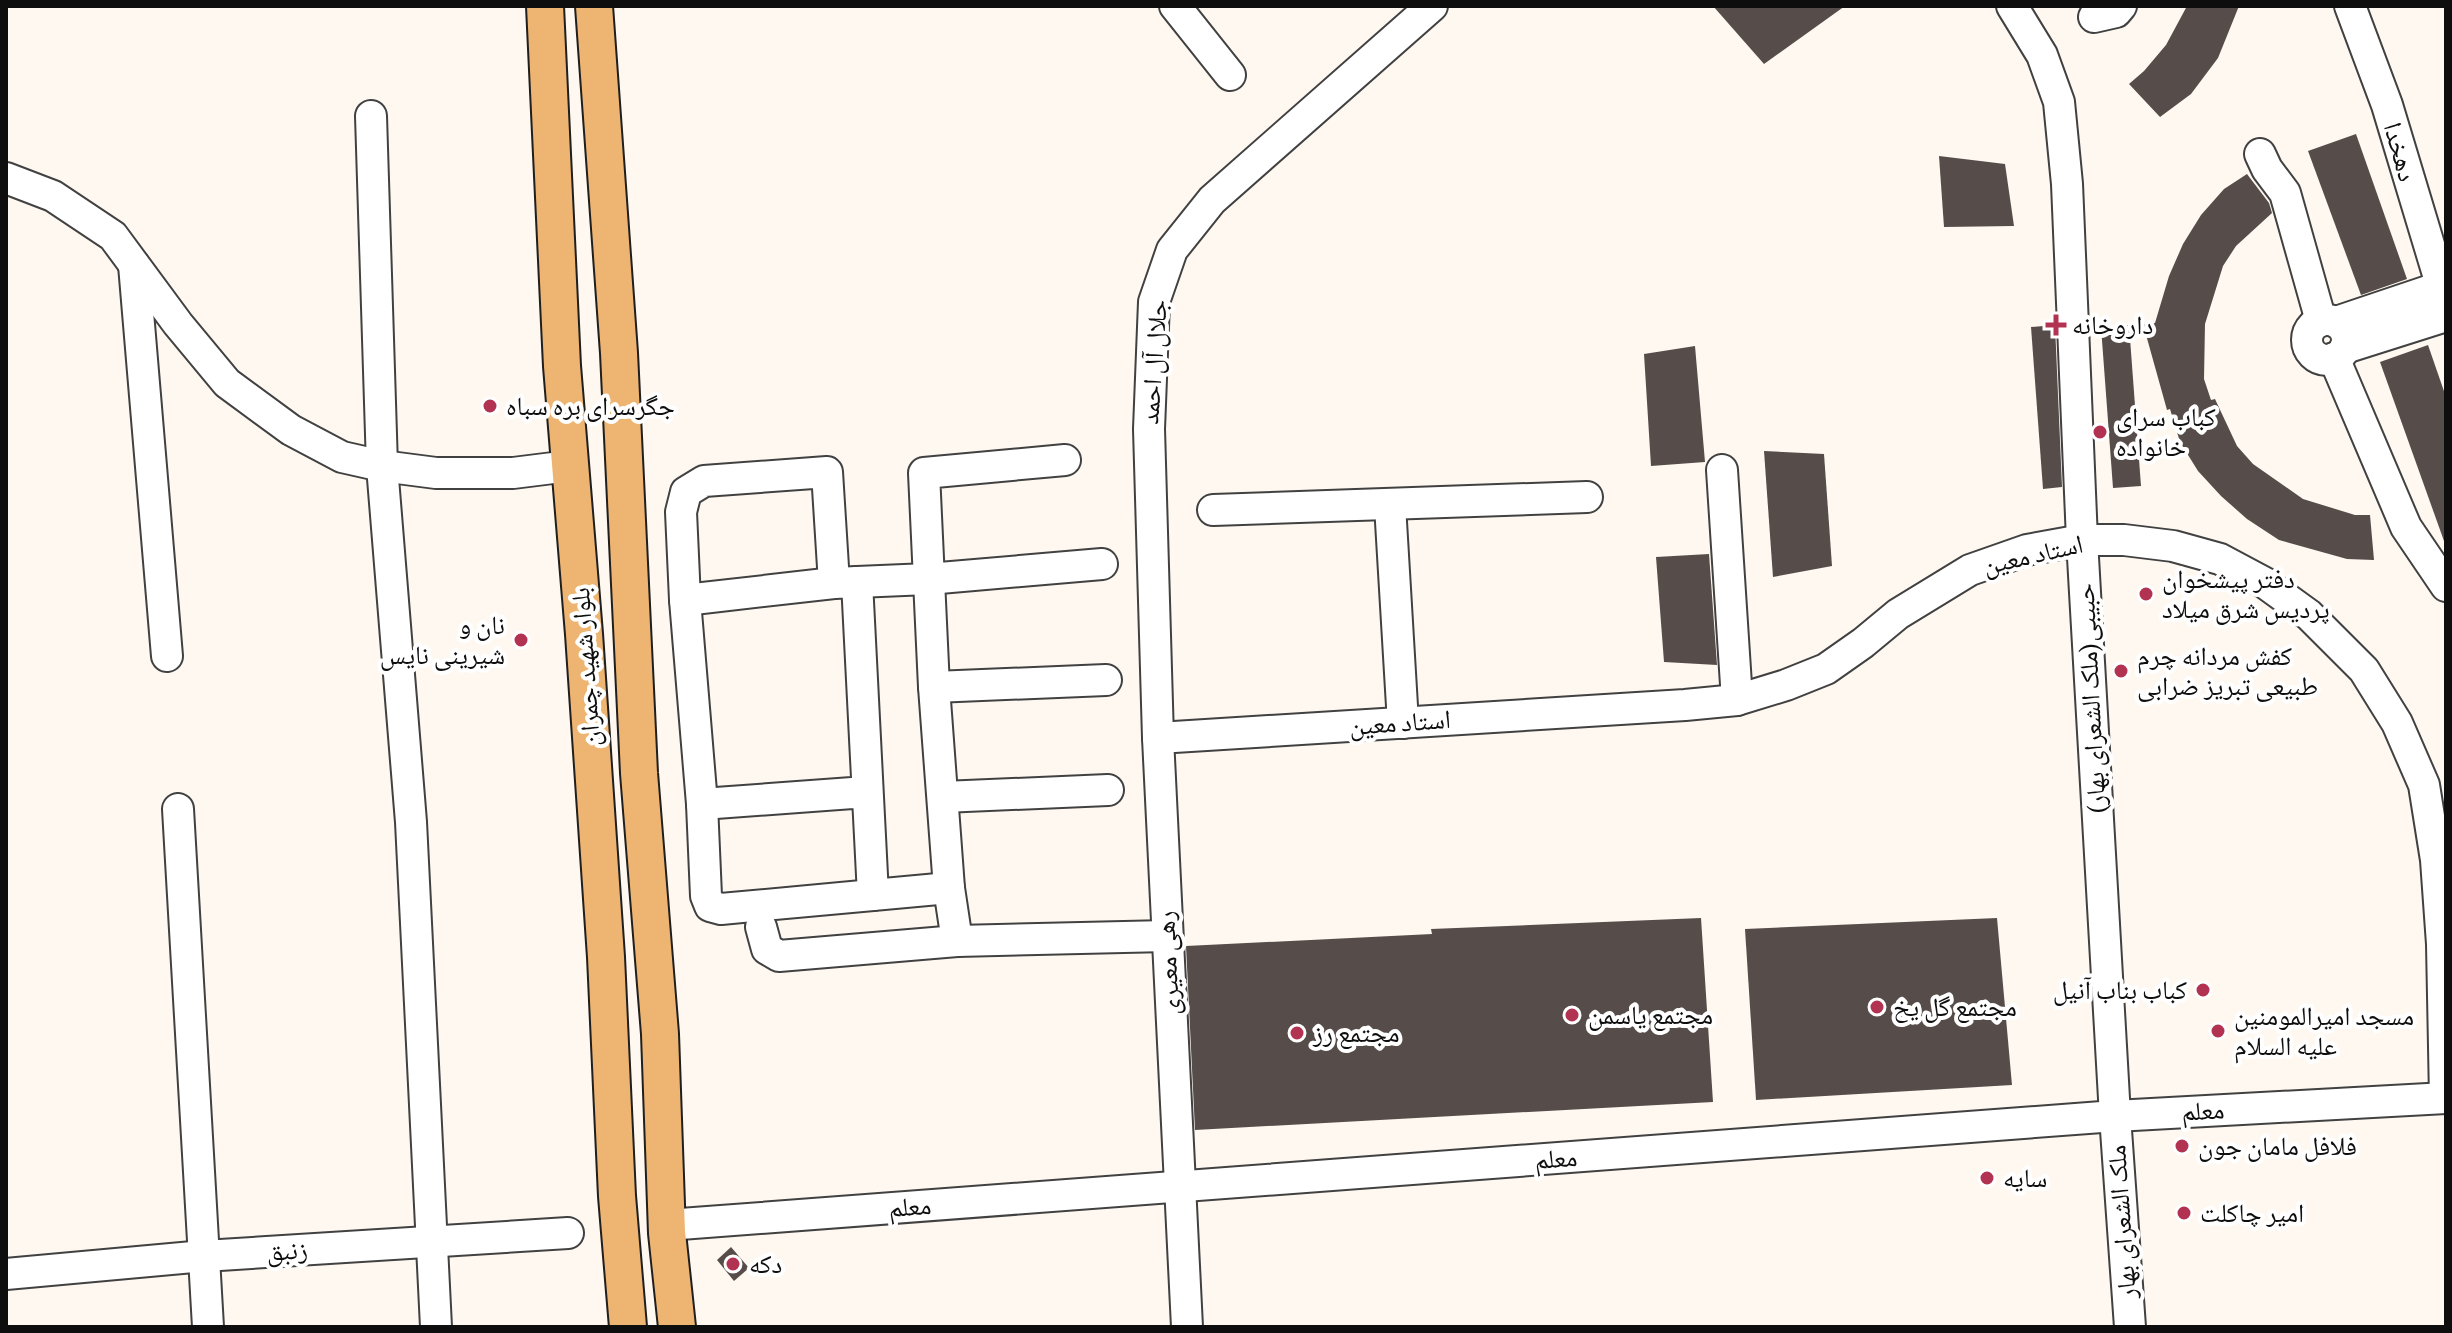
<svg xmlns="http://www.w3.org/2000/svg" width="2452" height="1333" viewBox="0 0 2452 1333" font-family="'Crimson Pro','Noto Naskh Arabic',serif">
	<style>
		.building { fill: #564d4b }
		.lines { fill: none; stroke-linecap: round; stroke-linejoin: round }
		.minor-casing { stroke: #414141; stroke-width: 34 }
		.major-casing { stroke: #1f1f1f; stroke-width: 40 }
		.minor { stroke: #fff; stroke-width: 30 }
		.major { stroke: #edb571; stroke-width: 36 }
		.poi-dot { fill: #b23252; stroke: #fff; stroke-width: 3 }
		.labels { text-anchor: middle; dominant-baseline: central; stroke-width: 8; stroke-linejoin: round; paint-order: stroke }
		.street-label { font-size: 26px; fill: #0e0e0e; stroke: #fff }
		.poi-label { font-size: 26px; fill: #0e0e0e; stroke: #fff; text-anchor: start }
	</style>
	<rect width="100%" height="100%" fill="#fef8f0"/>
	<g class="building">
		<path d="M1713 6H1845L1764 64Z"/>
		<path d="M2187 6H2239L2218 58 2191 94 2160 117 2129 84 2144 71 2166 45Z"/>
		<path d="M2356 134 2407 279 2361 295 2308 151Z"/>
		<path d="M1939 156 2005 164 2014 226 1944 227Z"/>
		<path d="M2247 174 2269 203 2272 213 2236 246 2223 266 2205 324 2204 379 2211 400 2215 399 2237 446 2253 464 2303 499 2355 515H2370L2374 560 2347 559 2279 540 2247 519 2221 496 2198 471 2180 442 2170 409 2167 410 2143 324 2155 323 2169 276 2183 244 2201 215 2224 189Z"/>
		<path d="M2055 325 2062 487 2043 489 2031 327Z"/>
		<path d="M2129 325 2141 486 2113 488 2101 327Z"/>
		<path d="M2428 345 2446 397V541H2444L2380 362Z"/>
		<path d="M1695 346 1705 462 1651 466 1644 354Z"/>
		<path d="M1764 451 1824 454 1832 566 1773 577Z"/>
		<path d="M1709 554 1717 665 1664 662 1656 557Z"/>
		<path d="M1701 918 1713 1102 1195 1130 1186 946 1432 934 1431 929Z"/>
		<path d="M1997 918 2012 1085 1756 1100 1745 929Z"/>
		<path d="M731 1247 749 1268 734 1281 717 1260Z"/>
	</g>
	<g class="lines">
		<g class="minor-casing">
			<g id="minor">
				<path d="M1175 6 1230 75"/>
				<path d="M2012 6 2042 55 2059 102 2067 184 2082 540 2115 1116 2130 1327"/>
				<path d="M2350 6 2387 105 2446 301"/>
				<path d="M2094 17 2116 12 2121 6"/>
				<path d="M371 116 382 466 411 822 436 1327"/>
				<path d="M2260 154 2267 169 2285 193 2321 321"/>
				<path d="M6 178 53 196 113 236 178 324 227 383 291 430 342 457 382 466 436 473H513L569 466"/>
				<path d="M134 265 167 656"/>
				<circle cx="2327" cy="340" r="20"/>
				<path d="M2336 322 2440 287"/>
				<path d="M2345 348 2446 316"/>
				<path d="M2334 358 2406 527 2446 586"/>
				<path d="M1065 460 924 473 934 687 949 888 957 941 1167 936"/>
				<path d="M1722 470 1737 700"/>
				<path d="M1390 505 1403 723"/>
				<path d="M1213 510 1587 497"/>
				<path d="M857 582 928 579 1102 564"/>
				<path d="M685 600 834 583"/>
				<path d="M934 687 1106 680"/>
				<path d="M1158 738 1685 705 1737 700 1786 685 1826 669 1863 643 1898 614 1970 570 2027 550 2082 540H2124L2173 546 2220 559 2265 583 2309 615 2364 670 2397 723 2424 785 2436 860 2442 944 2445 1098"/>
				<path d="M866 792 702 804 685 600 681 512 686 492 704 481 827 472 834 583 857 582 873 895 949 888"/>
				<path d="M943 797 1108 790"/>
				<path d="M702 804 706 896 710 906 721 909 873 895"/>
				<path d="M178 809 208 1327"/>
				<path d="M761 927 767 949 779 956 957 941"/>
				<path d="M667 1225 2115 1116 2446 1098"/>
				<path d="M6 1274 204 1256 568 1233"/>
				<path d="M1187 1327 1158 738 1149 429 1154 302 1172 250 1212 200 1432 6"/>
			</g>
		</g>
		<g class="major-casing">
			<g id="major">
				<path d="M545 6 562 366 584 634 606 957 617 1196 628 1327"/>
				<path d="M594 6 619 353 639 773 660 1034 667 1233 677 1327"/>
			</g>
		</g>
		<use href="#minor" class="minor"/>
		<use href="#major" class="major"/>
	</g>
	<g class="poi-dot">
		<path d="M2052 313h8v8h8v8h-8v8h-8v-8h-8v-8h8z"/>
		<circle cx="490" cy="406" r="8"/>
		<circle cx="2100" cy="432" r="8"/>
		<circle cx="2146" cy="594" r="8"/>
		<circle cx="521" cy="640" r="8"/>
		<circle cx="2121" cy="671" r="8"/>
		<circle cx="2203" cy="990" r="8"/>
		<circle cx="1877" cy="1007" r="8"/>
		<circle cx="1572" cy="1015" r="8"/>
		<circle cx="2218" cy="1031" r="8"/>
		<circle cx="1297" cy="1033" r="8"/>
		<circle cx="2182" cy="1146" r="8"/>
		<circle cx="1987" cy="1178" r="8"/>
		<circle cx="2184" cy="1213" r="8"/>
		<circle cx="733" cy="1264" r="8"/>
	</g>
	<g class="labels">
		<g class="street-label">
			<text transform="translate(2400 152) rotate(74)">دهخدا</text>
			<text transform="translate(1154 362) rotate(-86)">جلال آل احمد</text>
			<text transform="translate(2033 555) rotate(-13)">استاد معین</text>
			<text transform="translate(586 667) rotate(-94)">بلوار شهید چمران</text>
			<text transform="translate(2091 699) rotate(-93)">حبیبی(ملک الشعرای بهار)</text>
			<text transform="translate(1400 723) rotate(-4)">استاد معین</text>
			<text transform="translate(1168 963) rotate(-93)">رهی معیری</text>
			<text transform="translate(2203 1111) rotate(-3)">معلم</text>
			<text transform="translate(1556 1159) rotate(-4)">معلم</text>
			<text transform="translate(910 1207) rotate(-4)">معلم</text>
			<text transform="translate(2122 1222) rotate(-94)">ملک الشعرای بهار</text>
			<text transform="translate(287 1251) rotate(-4)">زنبق</text>
		</g>
		<g class="poi-label">
			<text x="2072" y="325">داروخانه</text>
			<text x="506" y="406">جگرسرای بره سباه</text>
			<text x="2116" y="417">کباب سرای<tspan x="2116" dy="30">خانواده</tspan></text>
			<text x="2162" y="579">دفتر پیشخوان<tspan x="2162" dy="30">پردیس شرق میلاد</tspan></text>
			<text x="505" y="625" text-anchor="end">نان و<tspan x="505" dy="30">شیرینی نایس</tspan></text>
			<text x="2137" y="656">کفش مردانه چرم<tspan x="2137" dy="30">طبیعی تبریز ضرابی</tspan></text>
			<text x="2187" y="990" text-anchor="end">کباب بناب آنیل</text>
			<text x="1893" y="1007">مجتمع گل یخ</text>
			<text x="1588" y="1015">مجتمع یاسمن</text>
			<text x="2234" y="1016">مسجد امیرالمومنین<tspan x="2234" dy="30">علیه السلام</tspan></text>
			<text x="1313" y="1033">مجتمع رز</text>
			<text x="2198" y="1146">فلافل مامان جون</text>
			<text x="2003" y="1178">سایه</text>
			<text x="2200" y="1213">امیر چاکلت</text>
			<text x="749" y="1264">دکه</text>
		</g>
	</g>
	<rect width="2452" height="1333" fill="none" stroke="#0e0e0e" stroke-width="16"/>
</svg>
